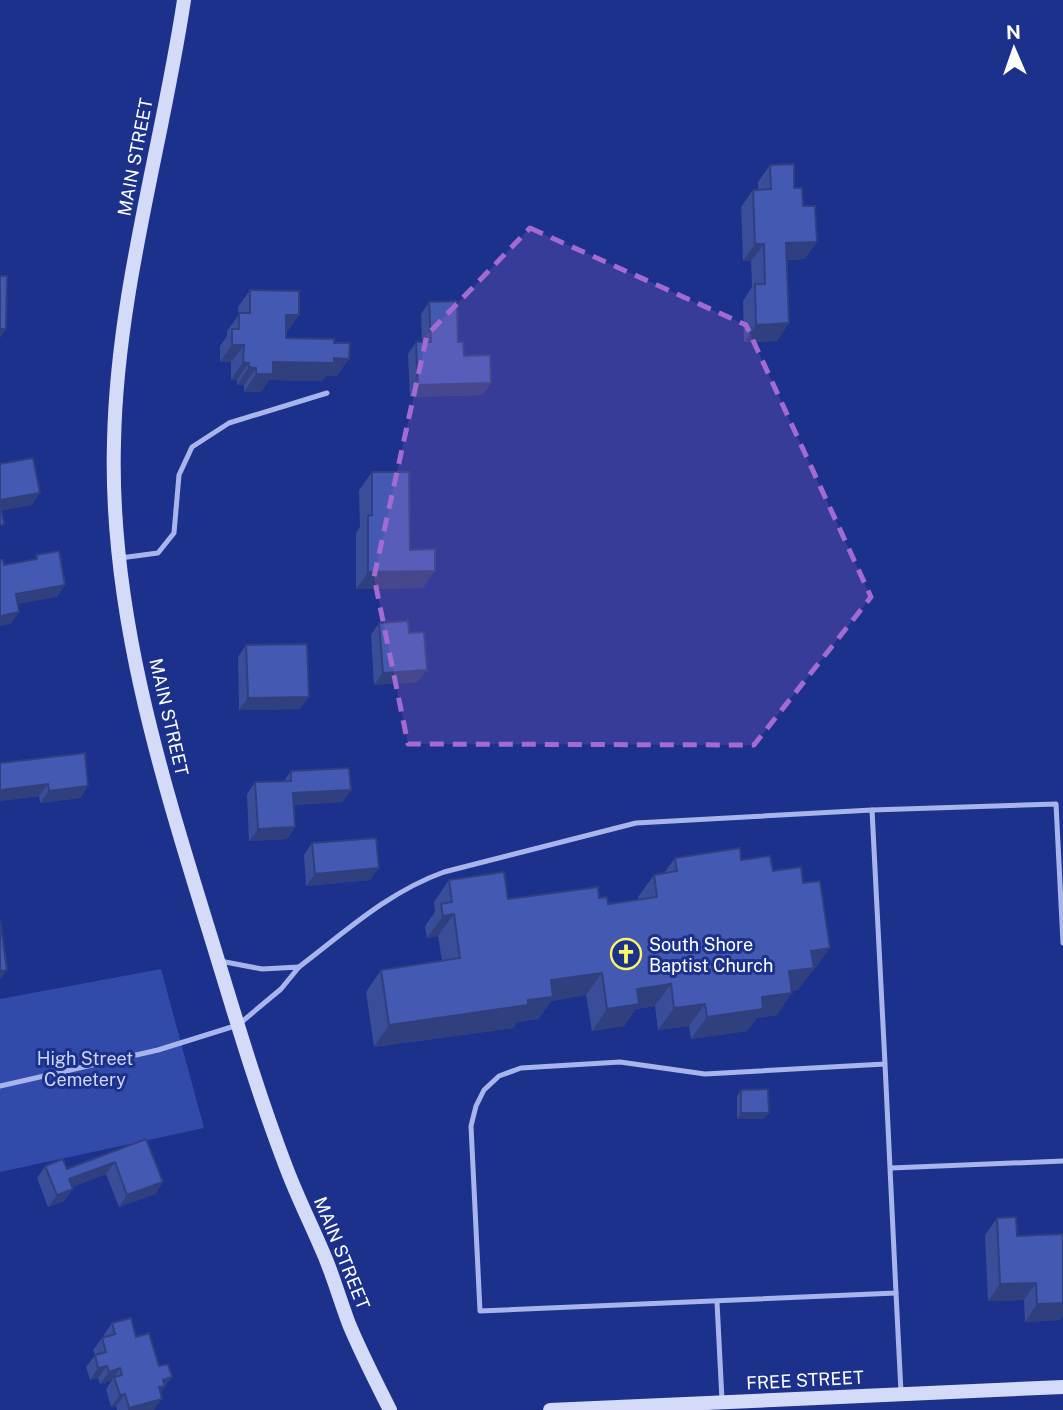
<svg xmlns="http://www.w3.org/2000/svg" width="1063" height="1410" viewBox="0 0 1063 1410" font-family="'Public Sans',sans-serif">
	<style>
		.green { fill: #324baa }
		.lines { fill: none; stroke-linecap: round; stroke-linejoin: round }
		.lane { stroke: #a7b5ec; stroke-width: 5 }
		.secondary { stroke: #d4dbf9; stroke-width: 14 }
		.wall { fill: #3a4d99 }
		.shaded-wall { fill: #303f7d }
		.building { fill: #445ab2; stroke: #303f7d; stroke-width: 2 }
		.marked { fill: #a36bd2; fill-opacity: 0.2; stroke: #a36bd2; stroke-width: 5; stroke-dasharray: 14 9; stroke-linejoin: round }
		.labels { text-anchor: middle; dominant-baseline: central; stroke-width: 6; stroke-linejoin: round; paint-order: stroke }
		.street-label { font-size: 18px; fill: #fff; stroke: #1c318b }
		.poi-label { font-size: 18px; fill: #fff; stroke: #1c318b; text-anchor: start }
		.park-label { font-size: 18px; fill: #cdd6f9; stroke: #1c318b }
	</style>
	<rect width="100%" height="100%" fill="#1c318b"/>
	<path class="green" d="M161 969 204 1128 0 1172V999Z"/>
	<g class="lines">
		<g class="lane">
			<path d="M120 558 158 553 174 533 179 475 192 447 229 423 327 393"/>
			<path d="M872 810 1056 804 1063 943"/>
			<path d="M299 967C345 932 388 892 444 872L636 823 872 810 885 1064 705 1074 620 1062 521 1068 499 1076 484 1090 476 1106 471 1126 480 1311 896 1293 885 1064"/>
			<path d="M0 1086 158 1050 238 1025 281 989 299 967 262 969 220 961"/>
			<path d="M891 1168 1063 1161"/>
			<path d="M896 1293 901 1392"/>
			<path d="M717 1302 722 1400"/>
		</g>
		<g class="secondary">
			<path d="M184 0C162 147 117 292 114 442 109 614 163 782 213 944 236 1019 258 1094 286 1167 298 1199 314 1230 327 1262 335 1282 341 1303 349 1324 361 1353 376 1382 390 1410"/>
			<path d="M550 1410 1063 1387"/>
		</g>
	</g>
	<g class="wall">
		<path d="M770 165 794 188 803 206 817 242 804 259 787 260 777 341 744 342 743 301 752 287 751 261H743L741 207 753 190H758V182Z"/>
		<path d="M250 290 299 315 286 333V338L337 376H326L322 381 269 380 261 392H244V385H237V380H231V362H220V346L227 336V331L238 316V307Z"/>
		<path d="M429 302 458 342 464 356 491 383 482 395 410 397 408 354 416 342H422L421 314Z"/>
		<path d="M372 472 410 550 423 588 356 589V533L360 527 359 490Z"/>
		<path d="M379 623 409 633 418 682 374 685 371 635Z"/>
		<path d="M246 645 300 709 239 710 238 657Z"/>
		<path d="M0 763 88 786 80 798 40 803 39 796 0 801Z"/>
		<path d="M291 771 351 790 342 802 294 805 295 827 287 839 249 841 247 794 255 782 284 781Z"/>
		<path d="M312 843 370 880 306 886 304 855Z"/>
		<path d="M675 858 741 860 773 871 814 970 812 971 798 990 792 991 777 1015 757 1018 747 1031 691 1039 689 1026 658 1030 655 1006 636 1009 624 1026 592 1031 586 995 551 1001 538 1019 517 1022 513 1028 374 1047 366 992 381 970 442 961 438 936 427 938 425 926 435 912 434 902 449 880 508 899 599 898 608 904 638 900V897L654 875 664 873Z"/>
		<path d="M741 1090 764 1119H737V1096Z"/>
		<path d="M146 1139 163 1182 155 1194 119 1207 106 1174 72 1187 64 1201 48 1207 37 1178 45 1166 67 1169Z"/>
		<path d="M997 1218 1017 1236 1060 1320 1025 1322 1024 1300 988 1301 985 1235Z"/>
		<path d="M112 1323 136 1337 159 1366 172 1377 160 1392 154 1410H117L116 1406 111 1407 106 1389 112 1380 100 1384 98 1378 90 1380 86 1367 95 1355 93 1350 102 1338 104 1337V1335Z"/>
	</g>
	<g class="shaded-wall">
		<path d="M817 242 804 259 774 260 786 243Z"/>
		<path d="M755 244H764L751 261H743Z"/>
		<path d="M286 315H299L286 333H274Z"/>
		<path d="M789 323 777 341 744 342 756 325Z"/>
		<path d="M0 329H6L0 338Z"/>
		<path d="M232 345H244L231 362H220Z"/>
		<path d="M334 358 349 359 337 376H326L322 381 269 380 261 392H244L256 374 273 362Z"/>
		<path d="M243 362 249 363 237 380H231Z"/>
		<path d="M249 367 256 368 244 385H237Z"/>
		<path d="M491 383 482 395 410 397 418 385Z"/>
		<path d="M40 493 32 505 0 511V500Z"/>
		<path d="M435 571 423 588 356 589 368 572Z"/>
		<path d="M65 585 57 597 7 606 16 594Z"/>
		<path d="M19 612 11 624 0 626V616Z"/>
		<path d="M427 670 418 682 374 685 383 673Z"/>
		<path d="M309 697 300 709 239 710 248 698Z"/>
		<path d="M48 784 39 796 0 801V790Z"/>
		<path d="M88 786 80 798 40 803 49 791Z"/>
		<path d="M351 790 342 802 285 805 293 793Z"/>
		<path d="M295 827 287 839 249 841 258 829Z"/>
		<path d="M379 868 370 880 306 886 315 874Z"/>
		<path d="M454 914 438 936 427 938 443 916Z"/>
		<path d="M830 948 814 970 812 971 798 990 774 993 789 971 811 951Z"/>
		<path d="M7 970 0 980V971Z"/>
		<path d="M602 973 586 995 551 1001 538 1019 517 1022 513 1028 374 1047 389 1025 528 1000 551 980Z"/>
		<path d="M671 984 655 1006 636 1009 624 1026 592 1031 607 1009 637 989Z"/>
		<path d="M792 993 777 1015 757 1018 747 1031 691 1039 707 1017 762 997Z"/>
		<path d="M705 1004 689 1026 658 1030 674 1008Z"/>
		<path d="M741 1113H769L764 1119H737Z"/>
		<path d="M115 1162 106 1174 61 1191 69 1179Z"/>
		<path d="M163 1182 155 1194 119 1207 127 1195Z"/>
		<path d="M73 1189 64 1201 48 1207 57 1195Z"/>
		<path d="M1036 1283 1024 1300 988 1301 1000 1284Z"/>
		<path d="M1063 1303V1316L1060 1320 1025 1322 1037 1304Z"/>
		<path d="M107 1366 98 1378 90 1380 98 1368Z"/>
		<path d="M120 1368 112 1380 100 1384 109 1372Z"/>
		<path d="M172 1377 157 1398 151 1399 163 1380Z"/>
		<path d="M125 1394 116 1406 111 1407 120 1395Z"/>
		<path d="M162 1399 154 1410H128L129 1408Z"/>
	</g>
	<g class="building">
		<path d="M794 164V188H802L803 206H815L817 242 786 243 789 323 756 325 755 284H765L764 244H755L753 190 771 189 770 165Z"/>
		<path d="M0 276H7L6 329H0Z"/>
		<path d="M250 290 299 291V315H286V338L334 339V343H350L349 359 334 358V363L273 362V374H256V368L249 367V363L243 362 244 345H232V329H239V313H250Z"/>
		<path d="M457 301 458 342H463L464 356 490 355 491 383 418 385 416 342H431L429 302Z"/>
		<path d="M33 458 40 493 0 500V464Z"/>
		<path d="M372 472H409L410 550 435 549V571L368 572V516L372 515Z"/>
		<path d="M0 503 4 524 0 525Z"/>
		<path d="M59 551 65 585 16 594 19 612 0 616V560H3L4 565 37 559 36 555Z"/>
		<path d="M408 621 409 633 424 632 427 670 383 673 379 623Z"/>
		<path d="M307 644 309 697 248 698 246 645Z"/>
		<path d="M85 753 88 786 49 791 48 784 0 790V763Z"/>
		<path d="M349 768 351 790 293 793 295 827 258 829 255 782 291 781V771Z"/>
		<path d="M376 838 379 868 315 874 312 843Z"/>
		<path d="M740 848 741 860 770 856 773 871 801 867 803 883 820 881 830 948 811 951 814 968 789 971 792 993 762 997 763 1009 707 1017 705 1004 674 1008 671 984 637 989 639 1004 607 1009 602 973 551 980 553 997 528 1000V1005L389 1025 381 970 460 958 454 914 443 916 441 904 452 902 449 880 504 872 508 899 598 887 599 898 607 897 608 904 657 897 654 875 677 871 675 858Z"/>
		<path d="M0 921 7 970 0 971Z"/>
		<path d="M768 1089 769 1113H741V1090Z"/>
		<path d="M146 1139 163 1182 127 1195 115 1162 69 1179 73 1189 57 1195 45 1166 63 1159 67 1169Z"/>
		<path d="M1016 1217 1017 1236 1063 1234V1303L1037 1304 1036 1283 1000 1284 997 1218Z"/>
		<path d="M131 1318 136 1337 149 1333 159 1366 168 1364 172 1377 163 1380 165 1386 159 1387 162 1399 129 1408 125 1394 120 1395 114 1377 122 1375 120 1368 109 1372 107 1366 98 1368 95 1355 106 1352 102 1338 115 1334 112 1323Z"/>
	</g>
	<path class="marked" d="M530 228 746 325 871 597 754 745 408 744 374 577 427 335Z"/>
	<defs>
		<g id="church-ring" transform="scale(1.575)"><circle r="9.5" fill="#1c318b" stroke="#fdf665" stroke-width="1.5"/><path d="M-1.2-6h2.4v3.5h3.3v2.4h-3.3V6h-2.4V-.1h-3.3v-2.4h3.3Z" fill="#fdf665"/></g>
	</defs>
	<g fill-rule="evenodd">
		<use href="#church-ring" x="626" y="954"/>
	</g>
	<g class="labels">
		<g class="street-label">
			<text transform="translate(135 157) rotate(-79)">MAIN STREET</text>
			<text transform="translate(169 717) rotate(77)">MAIN STREET</text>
			<text transform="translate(342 1253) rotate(68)">MAIN STREET</text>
			<text transform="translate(805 1380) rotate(-3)">FREE STREET</text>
		</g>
		<g class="poi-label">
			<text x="649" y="944">South Shore<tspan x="649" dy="21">Baptist Church</tspan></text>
		</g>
		<g class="park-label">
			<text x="85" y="1058">High Street<tspan x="85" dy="21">Cemetery</tspan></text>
		</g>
	</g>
	<g transform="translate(1014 49) rotate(358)" stroke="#1c318b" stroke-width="5" paint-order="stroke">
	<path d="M0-5L12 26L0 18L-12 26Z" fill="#ffffff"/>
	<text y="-10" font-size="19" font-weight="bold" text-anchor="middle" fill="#ffffff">N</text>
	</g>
</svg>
